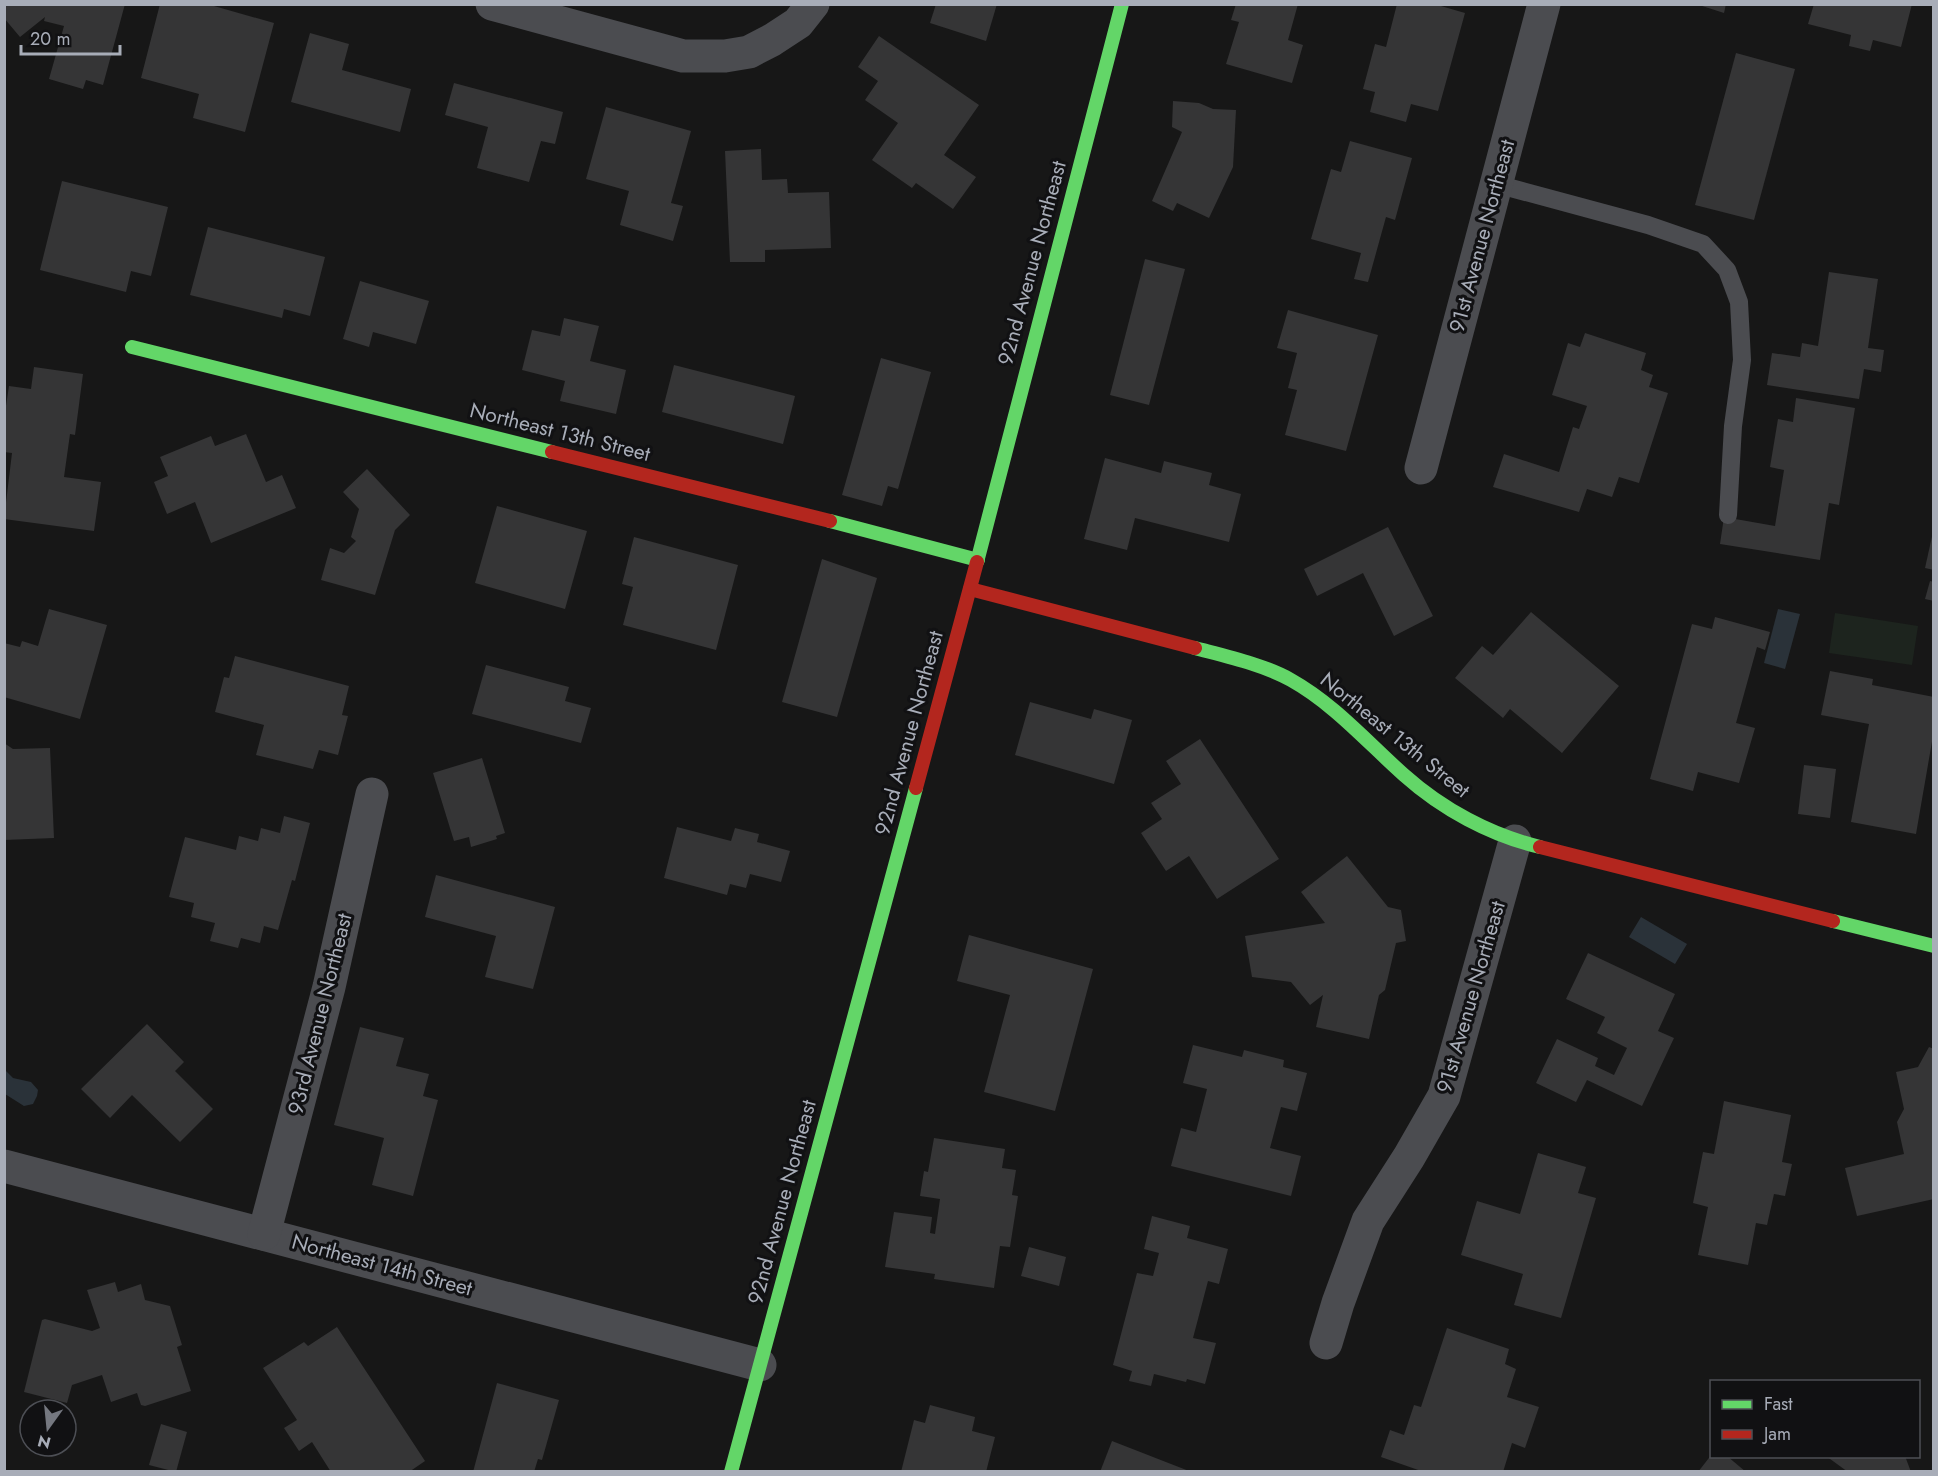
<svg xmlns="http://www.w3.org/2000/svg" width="1938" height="1476" viewBox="0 0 1938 1476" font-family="Jost,sans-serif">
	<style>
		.green { fill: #1d241e }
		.water { fill: #2a3239 }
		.building { fill: #353536 }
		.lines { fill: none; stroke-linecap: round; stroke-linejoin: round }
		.lane { stroke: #4b4c50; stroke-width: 18 }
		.street { stroke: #4b4c50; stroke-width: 33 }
		.fast { stroke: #63d668; stroke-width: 14 }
		.jam { stroke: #b3261e; stroke-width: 14 }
		.labels { text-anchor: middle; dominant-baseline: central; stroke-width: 6; stroke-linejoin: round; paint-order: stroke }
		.street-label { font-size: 21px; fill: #a8adb8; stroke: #111113 }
	</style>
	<rect width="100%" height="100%" fill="#171717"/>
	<path class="green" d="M1835 613 1918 626 1912 665 1829 653Z"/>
	<g class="water">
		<path d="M1778 609 1800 614 1785 669 1764 663Z"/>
		<path d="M1641 917 1687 944 1675 964 1629 937Z"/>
		<path d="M5 1070 13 1078 31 1082 38 1090 37 1096 33 1104 24 1106 5 1094Z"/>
	</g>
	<g class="building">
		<path d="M4 4H125L103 85 86 80 83 89 49 79 64 26 44 21 45 17 20 37 4 18Z"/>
		<path d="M160 4H207L274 23 245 132 193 118 199 94 141 78Z"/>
		<path d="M936 4H997L986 41 930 23Z"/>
		<path d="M1236 4H1298L1288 40 1303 45 1292 83 1226 64 1239 22 1231 20Z"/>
		<path d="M1397 4H1434L1465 13 1438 111 1411 104 1406 122 1370 112 1375 92 1363 89 1375 44 1386 47Z"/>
		<path d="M1696 4H1726L1724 13Z"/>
		<path d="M1814 4H1912L1901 47 1873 40 1870 51 1849 46 1851 35 1808 24Z"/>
		<path d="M310 33 349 44 342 70 411 89 400 132 291 102Z"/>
		<path d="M879 36 979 105 944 155 976 177 953 209 916 183 912 188 872 160 898 123 865 100 878 81 858 67Z"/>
		<path d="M1736 53 1795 69 1754 220 1695 205Z"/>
		<path d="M454 83 563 112 555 144 541 141 529 182 477 168 488 127 445 115Z"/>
		<path d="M1173 101 1199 103 1213 109 1236 110 1233 167 1209 218 1177 203 1173 211 1152 201 1182 132 1172 127Z"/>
		<path d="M606 107 691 131 671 203 683 206 673 241 620 225 629 191 586 179Z"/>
		<path d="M1350 141 1412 158 1395 220 1386 217 1368 282 1354 279 1361 253 1311 239 1331 169 1341 172Z"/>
		<path d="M761 149 762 180 787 179 788 193 829 192 831 248 765 250V262H730L725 151Z"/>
		<path d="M62 181 168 207 151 276 131 271 126 292 40 270Z"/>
		<path d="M208 227 325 257 310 316 284 309 282 318 190 295Z"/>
		<path d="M1145 259 1185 269 1149 405 1110 395Z"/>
		<path d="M1829 272 1878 279 1868 348 1884 350 1881 372 1864 369 1859 399 1767 385 1772 353 1800 357 1802 343 1818 346Z"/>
		<path d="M360 281 429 301 416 344 373 332 369 347 343 339Z"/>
		<path d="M1288 310 1378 335 1346 451 1285 435 1297 390 1288 388 1297 353 1277 348Z"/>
		<path d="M564 318 599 326 590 361 626 370 616 414 560 401 565 381 522 370 532 330 560 336Z"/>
		<path d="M1585 333 1646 353 1641 370 1653 375 1649 387 1668 393 1639 483 1619 477 1612 497 1587 489 1579 512 1493 487 1504 454 1559 472 1573 427 1579 429 1587 406 1552 395 1568 343 1580 347Z"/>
		<path d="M881 358 931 372 898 489 888 486 882 506 842 495Z"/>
		<path d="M674 365 795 396 783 444 662 412Z"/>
		<path d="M34 367 83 374 75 435 70 434 64 477 101 482 94 531 4 519 12 453 4 452V419L9 386 31 389Z"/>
		<path d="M1796 398 1855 408 1839 505 1829 503 1820 560 1720 544 1724 517 1775 526 1784 470 1770 467 1778 419 1793 422Z"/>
		<path d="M246 434 266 482 282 475 296 508 211 543 195 502 167 514 154 482 168 476 160 457 211 436 215 446Z"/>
		<path d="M1105 458 1161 473 1164 461 1212 473 1209 485 1241 494 1229 542 1135 518 1127 550 1084 539Z"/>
		<path d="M367 469 410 515 395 530 375 595 321 580 330 548 344 553 356 541 351 537 359 509 343 492Z"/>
		<path d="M497 506 587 531 565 609 475 583Z"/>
		<path d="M1388 527 1433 616 1394 636 1363 573 1317 596 1304 569Z"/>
		<path d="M1933 532H1934V570L1925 568Z"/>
		<path d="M634 537 738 565 716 650 623 625 633 587 622 584Z"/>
		<path d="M822 559 877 578 837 717 782 702Z"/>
		<path d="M1930 581 1934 582V601L1925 599Z"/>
		<path d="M49 609 107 625 80 719 4 697V643L20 647 22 641 38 646Z"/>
		<path d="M1531 612 1619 686 1562 753 1510 709 1503 718 1455 678 1482 646 1493 655Z"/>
		<path d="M1715 617 1770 632 1765 650 1757 647 1736 723 1755 728 1739 783 1698 772 1693 791 1650 779 1692 624 1712 629Z"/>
		<path d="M235 656 349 686 342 715 348 716 338 755 319 750 313 769 256 755 264 725 215 712 224 677 229 678Z"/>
		<path d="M486 665 569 687 565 701 591 708 581 743 472 714Z"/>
		<path d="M1830 671 1873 679 1872 685 1934 697V730L1916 834 1851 822 1869 724 1821 715Z"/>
		<path d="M1030 702 1091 719 1094 709 1132 720 1114 784 1015 755Z"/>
		<path d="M1200 739 1279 859 1217 899 1189 856 1166 871 1141 833 1162 819 1151 803 1181 784 1166 761Z"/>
		<path d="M4 743 13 749 50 748 54 838 4 840Z"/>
		<path d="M482 758 505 833 496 836 497 839 471 847 469 837 454 841 433 773Z"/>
		<path d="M1804 765 1836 769 1830 818 1798 814Z"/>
		<path d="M284 816 310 823 295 881 292 880 278 930 264 926 260 943 241 938 238 948 210 941 215 923 191 917 194 903 169 897 185 837 236 850 239 836 258 841 261 828 280 833Z"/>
		<path d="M677 827 731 841 735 828 759 834 757 842 790 851 781 882 750 874 746 888 730 884 727 895 664 878Z"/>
		<path d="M1347 856 1388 907 1401 910 1406 941 1396 943 1385 990 1379 995 1369 1039 1316 1027 1323 995 1310 1005 1291 982 1252 977 1245 936 1325 923 1301 892Z"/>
		<path d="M436 875 555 907 533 989 485 977 496 936 425 917Z"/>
		<path d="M969 935 1093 969 1055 1111 984 1092 1010 995 957 981Z"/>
		<path d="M1588 953 1675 994 1658 1031 1674 1038 1642 1106 1587 1080 1576 1102 1536 1083 1557 1039 1598 1058 1595 1066 1614 1075 1627 1048 1597 1033 1605 1017 1566 999Z"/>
		<path d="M147 1024 184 1062 175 1071 213 1109 180 1142 132 1095 110 1118 81 1089Z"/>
		<path d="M360 1027 404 1038 396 1066 429 1074 423 1096 438 1100 413 1196 372 1185 384 1138 334 1125Z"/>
		<path d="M1193 1045 1242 1057 1244 1050 1284 1060 1283 1067 1307 1073 1297 1111 1281 1107 1270 1148 1301 1156 1291 1196 1171 1166 1181 1128 1196 1132 1207 1089 1183 1083Z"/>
		<path d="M1929 1047 1934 1049V1199L1857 1216 1845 1168 1904 1154 1897 1122 1904 1109 1896 1072 1918 1067Z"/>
		<path d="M1724 1101 1791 1115 1782 1162 1792 1164 1785 1196 1774 1194 1767 1225 1756 1223 1748 1265 1698 1255 1708 1207 1693 1203 1703 1152 1714 1154Z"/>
		<path d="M934 1138 1005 1149 1002 1168 1016 1170 1012 1195 1018 1196 1010 1247 1000 1246 994 1288 934 1279 935 1274 885 1267 894 1212 932 1217 930 1233 935 1234 940 1199 920 1196 924 1171 928 1172Z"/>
		<path d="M1538 1153 1586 1167 1578 1193 1596 1198 1561 1318 1514 1305 1523 1274 1461 1255 1477 1201 1520 1214Z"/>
		<path d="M1152 1216 1190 1226 1187 1238 1228 1249 1219 1284 1208 1281 1193 1338 1216 1343 1205 1384 1187 1379 1186 1382 1154 1374 1151 1386 1129 1381 1132 1371 1113 1365 1137 1273 1153 1276 1159 1253 1144 1249Z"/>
		<path d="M1029 1247 1066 1257 1059 1286 1021 1276Z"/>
		<path d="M115 1282 118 1292 141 1284 145 1300 170 1306 182 1345 177 1347 191 1391 145 1406 141 1405 137 1393 111 1402 102 1375 72 1385 67 1403 24 1392 42 1320 45 1319 92 1331 100 1328 87 1290Z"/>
		<path d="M337 1327 425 1461 409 1472H331L312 1442 299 1451 284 1428 297 1420 263 1368 304 1342 308 1346Z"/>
		<path d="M1447 1328 1509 1349 1505 1364 1516 1369 1507 1397 1539 1407 1525 1448 1512 1443 1503 1472H1424L1381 1457 1390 1430 1404 1435 1414 1405 1421 1407Z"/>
		<path d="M497 1383 559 1400 542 1460 538 1459 534 1472H473Z"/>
		<path d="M930 1405 975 1417 972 1431 995 1437 986 1472H901L914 1420 925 1423Z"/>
		<path d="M161 1424 187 1432 176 1472 149 1465Z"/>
		<path d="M1112 1441 1189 1471V1472H1100Z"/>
		<path d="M1712 1454V1456H1727L1746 1472H1698Z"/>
		<path d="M1826 1456H1905L1911 1472H1848Z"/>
	</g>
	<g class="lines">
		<path class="lane" d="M1496 184 1648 225 1703 244 1727 270 1739 302 1742 360 1733 426 1728 515"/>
		<g class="street">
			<path d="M492 4 683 56H725L749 52 772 40 798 23 813 4"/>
			<path d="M1421 468 1544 4"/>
			<path d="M4 1166 760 1365"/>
			<path d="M264 1234 329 987 372 794"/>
			<path d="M1326 1343 1338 1303 1368 1221 1409 1157 1444 1096 1515 841"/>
		</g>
		<g class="fast">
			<path d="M132 347 552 452"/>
			<path d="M830 521 978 560"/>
			<path d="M977 562 1122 4"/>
			<path d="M1195 648C1225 656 1265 665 1291 680 1334 704 1367 742 1404 775 1442 809 1490 835 1540 847"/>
			<path d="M1833 921 1934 946"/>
			<path d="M731 1472 916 788"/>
		</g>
		<g class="jam">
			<path d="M552 452 830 521"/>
			<path d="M970 589 1195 648"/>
			<path d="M916 788 977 562"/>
			<path d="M1540 847 1833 921"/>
		</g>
	</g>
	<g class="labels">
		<g class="street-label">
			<text transform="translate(1482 236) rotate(-75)">91st Avenue Northeast</text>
			<text transform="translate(1032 263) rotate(-75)">92nd Avenue Northeast</text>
			<text transform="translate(560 432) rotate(14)">Northeast 13th Street</text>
			<text transform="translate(909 733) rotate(-75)">92nd Avenue Northeast</text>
			<text transform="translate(1395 735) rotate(39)">Northeast 13th Street</text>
			<text transform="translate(1471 997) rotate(-74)">91st Avenue Northeast</text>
			<text transform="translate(320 1014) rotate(-76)">93rd Avenue Northeast</text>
			<text transform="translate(782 1202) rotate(-75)">92nd Avenue Northeast</text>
			<text transform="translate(382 1265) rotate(15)">Northeast 14th Street</text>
		</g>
	</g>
	<rect width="1938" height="1476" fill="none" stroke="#a8adb8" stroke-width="12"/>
	<rect x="1710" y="1380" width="210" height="78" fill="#111113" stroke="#4d4f55" stroke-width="1.5"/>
	<rect x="1722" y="1400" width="30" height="9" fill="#63d668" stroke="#4d4f55" stroke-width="1.5"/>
	<text x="1764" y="1410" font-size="18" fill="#a8adb8">Fast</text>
	<rect x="1722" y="1430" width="30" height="9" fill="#b3261e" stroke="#4d4f55" stroke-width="1.5"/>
	<text x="1764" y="1440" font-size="18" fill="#a8adb8">Jam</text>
	<g transform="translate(48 1428) rotate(195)"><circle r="28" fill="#111113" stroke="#4d4f55" stroke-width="1.5"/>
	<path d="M0-4.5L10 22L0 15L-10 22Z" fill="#757880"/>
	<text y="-9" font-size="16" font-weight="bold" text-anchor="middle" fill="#a8adb8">N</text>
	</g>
	<path d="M21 45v9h99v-9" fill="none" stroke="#a8adb8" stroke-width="3"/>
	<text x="30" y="45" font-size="18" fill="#a8adb8" stroke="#111113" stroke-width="4.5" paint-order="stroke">20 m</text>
</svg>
